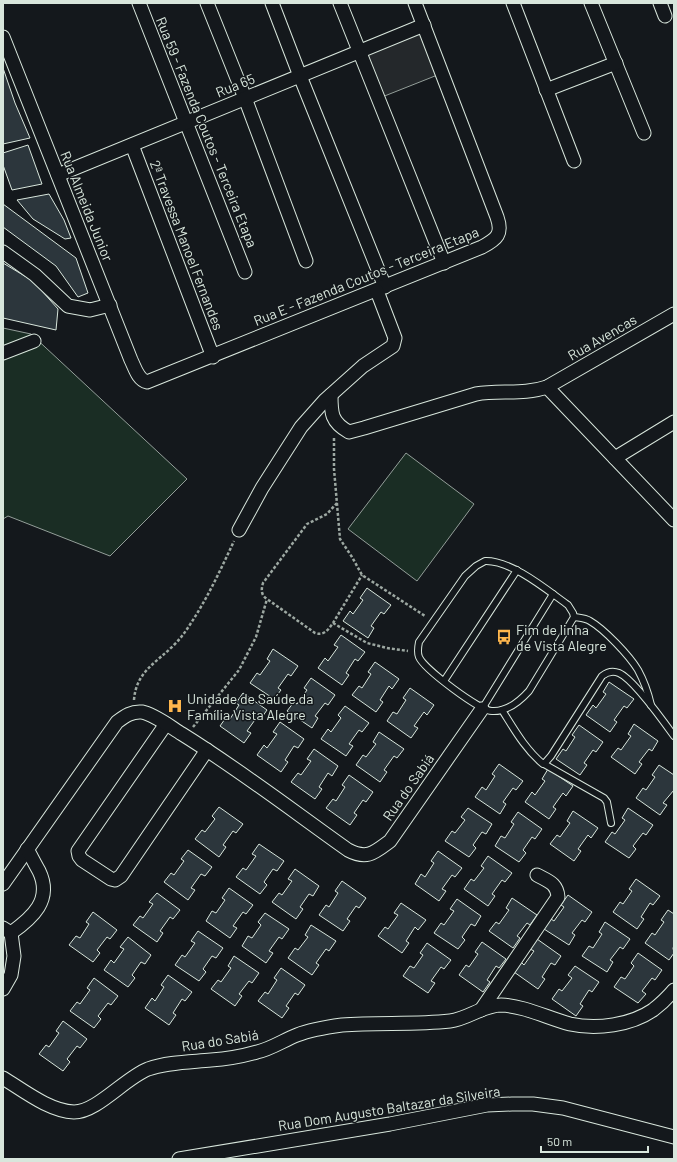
<svg xmlns="http://www.w3.org/2000/svg" width="677" height="1162" viewBox="0 0 677 1162" font-family="Barlow,sans-serif">
	<style>
		.green { fill: #1a2d24; stroke: #939e99 }
		.parking { fill: #24282b; stroke: #939e99 }
		.building { fill: #2c363c; stroke: #d8e6dc }
		.lines { fill: none; stroke-linecap: round; stroke-linejoin: round }
		.service-casing { stroke: #d8e6dc; stroke-width: 8 }
		.minor-casing { stroke: #d8e6dc; stroke-width: 15 }
		.path { stroke: #9da8a2; stroke-width: 2.5; stroke-dasharray: 3 2; stroke-linecap: butt }
		.service { stroke: #14181c; stroke-width: 6 }
		.minor { stroke: #14181c; stroke-width: 13 }
		.labels { text-anchor: middle; dominant-baseline: central; stroke-width: 3; stroke-linejoin: round; paint-order: stroke }
		.street-label { font-size: 14px; fill: #d8e6dc; stroke: #14181c }
		.poi-label { font-size: 14px; fill: #d8e6dc; stroke: #14181c; text-anchor: start }
	</style>
	<rect width="100%" height="100%" fill="#14181c"/>
	<g class="green">
		<path d="M3 328 31 334 187 479 110 556 8 516 3 519Z"/>
		<path d="M406 453 474 504 417 581 348 529Z"/>
	</g>
	<path class="parking" d="M420 29 440 74 382 97 364 52Z"/>
	<g class="building">
		<path d="M3 68 15 103 30 138 3 144Z"/>
		<path d="M28 145 42 184 12 190 3 165V153Z"/>
		<path d="M49 194 64 220 71 238 65 239 33 219 17 200Z"/>
		<path d="M3 204 76 258 88 293 78 297 56 266 3 227Z"/>
		<path d="M3 263 33 281 58 309 56 330 3 318Z"/>
		<path d="M367 588 391 605 384 614 381 612 371 626 374 628 368 638 343 621 350 611 353 614 363 600 360 598Z"/>
		<path d="M341 635 365 652 358 661 355 659 346 673 349 675 342 685 318 668 325 658 328 661 338 647 334 645Z"/>
		<path d="M273 649 298 666 291 676 288 674 278 688 281 690 274 699 250 683 257 673 260 675 270 661 267 659Z"/>
		<path d="M375 662 399 679 392 689 389 686 380 700 383 702 376 712 352 695 359 686 362 688 371 674 368 672Z"/>
		<path d="M311 678 335 695 328 705 325 703 315 716 318 718 312 728 287 711 294 702 297 704 307 690 304 688Z"/>
		<path d="M609 682 634 699 627 708 624 706 614 720 617 722 610 732 586 715 593 705 596 708 606 694 603 692Z"/>
		<path d="M410 688 434 705 427 715 424 712 414 726 418 728 411 738 387 721 393 712 397 714 406 700 403 698Z"/>
		<path d="M243 693 267 710 260 720 257 717 247 731 251 733 244 743 220 726 227 716 230 719 239 705 236 703Z"/>
		<path d="M345 706 369 723 362 732 359 730 349 744 353 746 346 756 321 739 328 729 331 732 341 718 338 715Z"/>
		<path d="M280 722 304 739 298 748 294 746 285 760 288 762 281 772 257 755 264 745 267 748 277 734 273 732Z"/>
		<path d="M634 724 658 741 652 751 649 749 639 762 642 764 635 774 611 757 618 748 621 750 631 736 628 734Z"/>
		<path d="M579 725 603 742 596 752 593 750 584 763 587 765 580 775 556 759 563 749 566 751 575 737 572 735Z"/>
		<path d="M379 732 404 749 397 758 394 756 384 770 387 772 380 782 356 765 363 755 366 757 376 744 373 742Z"/>
		<path d="M314 749 338 766 332 776 328 773 319 787 322 789 315 799 291 782 298 773 301 775 311 761 307 759Z"/>
		<path d="M499 764 523 781 516 790 513 788 503 802 506 804 500 814 475 797 482 787 486 790 495 776 492 774Z"/>
		<path d="M659 765 674 775V790L663 803 667 805 660 815 636 798 643 788 646 790 655 777 652 775Z"/>
		<path d="M548 769 573 786 566 796 563 793 553 807 556 809 549 819 525 802 532 792 535 795 545 781 542 779Z"/>
		<path d="M349 775 373 792 366 802 363 800 354 813 357 815 350 825 326 808 333 799 336 801 345 787 342 785Z"/>
		<path d="M219 807 243 824 236 833 233 831 223 845 226 847 219 857 195 839 202 830 205 832 215 819 212 816Z"/>
		<path d="M468 808 492 824 486 834 482 832 473 845 476 848 469 857 445 841 452 831 455 833 465 820 461 817Z"/>
		<path d="M628 808 653 825 646 835 643 833 633 846 636 849 629 858 605 842 612 832 615 834 625 820 622 818Z"/>
		<path d="M573 811 598 828 591 838 588 835 578 849 581 851 574 861 550 844 557 835 560 837 570 823 567 821Z"/>
		<path d="M518 812 542 829 535 839 532 837 523 850 526 853 519 862 495 846 501 836 505 838 514 824 511 822Z"/>
		<path d="M259 844 284 861 277 871 273 869 264 882 267 885 260 894 236 877 243 868 246 870 256 856 252 854Z"/>
		<path d="M188 850 212 867 205 876 201 874 191 888 195 890 188 900 164 882 171 873 174 875 184 861 181 859Z"/>
		<path d="M438 851 462 868 455 877 452 875 442 889 446 891 439 901 415 884 421 874 425 877 434 863 431 861Z"/>
		<path d="M488 856 512 873 505 882 502 880 492 894 495 896 488 906 464 889 471 879 474 881 484 868 481 866Z"/>
		<path d="M295 869 319 886 313 896 309 894 300 907 303 909 296 919 272 902 279 893 282 895 292 881 288 879Z"/>
		<path d="M636 879 660 896 653 905 650 903 641 917 644 919 637 929 613 912 620 902 623 904 632 891 629 889Z"/>
		<path d="M342 881 366 898 359 908 356 906 347 919 350 921 343 931 319 915 326 905 329 907 338 893 335 891Z"/>
		<path d="M229 888 253 905 246 914 243 912 233 926 237 928 230 938 206 921 212 911 216 913 225 900 222 898Z"/>
		<path d="M157 893 180 910 173 919 170 917 160 931 163 933 157 942 133 925 140 916 143 918 153 904 149 902Z"/>
		<path d="M568 895 592 912 585 922 582 920 572 933 575 935 569 945 544 929 551 919 554 921 564 907 561 905Z"/>
		<path d="M512 898 537 915 530 925 527 923 517 936 520 938 513 948 489 931 496 922 499 924 509 910 506 908Z"/>
		<path d="M457 899 481 916 475 926 471 924 462 937 465 940 458 949 434 933 441 923 444 925 454 911 450 909Z"/>
		<path d="M401 903 426 920 418 930 415 927 406 941 409 943 402 953 378 936 385 927 388 929 398 915 394 913Z"/>
		<path d="M668 910 674 914V946L673 948 674 953 669 960 645 943 652 933 655 935 664 922 661 920Z"/>
		<path d="M93 912 117 930 110 939 107 937 97 950 100 953 93 962 69 945 76 936 80 938 89 924 86 922Z"/>
		<path d="M265 913 289 929 282 939 279 937 269 951 273 953 266 963 242 946 248 936 252 938 261 925 258 922Z"/>
		<path d="M605 922 630 939 623 949 620 947 610 960 613 962 607 972 582 956 589 946 593 948 602 934 599 932Z"/>
		<path d="M311 925 336 941 329 951 326 949 316 963 319 965 312 975 288 958 295 948 298 950 308 937 305 935Z"/>
		<path d="M198 931 223 948 216 958 212 956 203 969 206 972 199 981 175 965 182 955 185 957 195 943 191 941Z"/>
		<path d="M128 937 151 955 145 964 141 962 132 975 135 978 128 987 104 970 111 960 114 963 124 949 120 947Z"/>
		<path d="M537 939 561 956 555 965 551 963 542 977 545 979 538 989 514 972 521 962 524 965 534 951 530 949Z"/>
		<path d="M482 942 506 959 499 968 496 966 487 980 490 982 483 992 459 975 466 965 469 967 478 954 475 952Z"/>
		<path d="M427 943 451 960 444 969 441 967 431 981 435 983 428 993 403 976 410 966 414 968 423 955 420 953Z"/>
		<path d="M638 953 662 970 655 980 652 978 642 991 646 994 638 1003 614 987 621 977 625 979 634 966 631 963Z"/>
		<path d="M234 956 259 973 252 983 249 981 239 994 242 996 235 1006 211 989 218 980 221 982 231 968 228 966Z"/>
		<path d="M575 966 599 982 592 992 589 990 580 1004 583 1006 576 1016 552 999 559 989 562 991 572 978 568 975Z"/>
		<path d="M281 968 305 985 298 995 295 993 286 1006 289 1008 282 1018 258 1001 265 992 268 994 277 980 274 978Z"/>
		<path d="M168 975 192 992 185 1001 182 999 173 1013 176 1015 169 1025 145 1008 152 998 155 1001 164 987 161 985Z"/>
		<path d="M94 978 118 996 111 1005 108 1003 98 1016 101 1019 94 1028 70 1011 77 1002 80 1004 90 990 87 988Z"/>
		<path d="M63 1021 87 1039 80 1048 77 1046 67 1059 70 1062 63 1071 39 1054 46 1045 49 1047 59 1033 56 1031Z"/>
	</g>
	<g class="lines">
		<g class="service-casing">
			<g id="service">
				<path d="M485 561C511 560 547 590 568 605L573 613 574 617 529 691C520 701 507 712 492 711 480 711 424 669 419 657 417 652 418 647 419 642L465 576 476 566Z"/>
				<path d="M574 617C580 618 585 618 590 621 604 629 629 655 638 670 644 681 648 692 651 705"/>
				<path d="M444 681 517 570"/>
				<path d="M482 709 553 594"/>
				<path d="M502 710C514 729 525 749 543 764H544L551 756 602 676C607 672 612 670 619 673 633 679 664 722 674 736"/>
				<path d="M544 764 604 798 607 802 611 823"/>
			</g>
		</g>
		<g class="minor-casing">
			<g id="minor">
				<path d="M139 3 245 272"/>
				<path d="M207 3 245 98 306 261"/>
				<path d="M272 3 300 76 385 287"/>
				<path d="M340 3 444 263"/>
				<path d="M513 3 574 161"/>
				<path d="M591 3 644 133"/>
				<path d="M660 3 665 16"/>
				<path d="M3 37 131 360C135 368 138 380 147 382L482 247C497 239 503 234 497 217L415 3"/>
				<path d="M546 90 616 63"/>
				<path d="M132 145 213 357"/>
				<path d="M58 175 424 25"/>
				<path d="M3 252 35 275 68 306 90 310 110 305"/>
				<path d="M3 353 34 341"/>
				<path d="M547 387 674 520"/>
				<path d="M331 395C331 413 331 422 349 432L364 428 476 394C499 390 524 395 547 387L674 314"/>
				<path d="M615 458 674 422"/>
				<path d="M239 530 262 488 301 427 325 400 363 366 393 346 395 338 377 291"/>
				<path d="M166 724 78 851 79 856 82 860 111 879 115 880 121 876 207 750"/>
				<path d="M3 884 117 722C125 716 132 711 142 712 154 714 172 728 182 734 240 770 293 811 348 850 367 860 374 853 390 841L482 709"/>
				<path d="M3 928 11 933 14 956 11 975 3 989"/>
				<path d="M11 933C32 918 53 900 39 871 35 864 31 856 27 849"/>
				<path d="M481 1010 558 897C557 883 548 881 537 875"/>
				<path d="M3 1078C23 1090 49 1111 74 1112 97 1112 125 1078 148 1069 168 1062 190 1062 211 1060 227 1059 243 1056 257 1052 271 1049 284 1040 297 1035 312 1029 327 1027 342 1025 378 1022 414 1025 450 1021 468 1019 483 1005 501 1005 525 1006 547 1018 570 1024 597 1030 631 1025 653 1010 661 1004 668 997 674 990"/>
				<path d="M179 1159 390 1124 487 1105 512 1104H533L563 1108 674 1137"/>
			</g>
		</g>
		<g class="path">
			<path d="M334 438V469L340 539 352 557 362 575 425 616"/>
			<path d="M337 503 327 514 307 524 263 583C261 590 261 595 267 599L315 633C324 636 328 630 333 623L362 575"/>
			<path d="M333 623 367 643 387 648 408 651"/>
			<path d="M134 700C136 672 156 663 174 645 181 638 186 631 191 623 208 597 221 569 234 541"/>
			<path d="M193 727 239 670 256 637 267 599"/>
		</g>
		<use href="#service" class="service"/>
		<use href="#minor" class="minor"/>
	</g>
	<defs>
		<g id="bus-bare" transform="scale(1.2)"><path d="M-5-6H5V4H4V6H2V4H-2V6H-4V4H-5ZM-3.5-4V0h7V-4ZM-3.5 1.2v1.5H-2V1.2ZM2 1.2v1.5H3.5V1.2Z" fill="#ffb74d" stroke="#14181c" stroke-width="2.5" paint-order="stroke"/></g>
		<g id="hospital-bare" transform="scale(1.2)"><path d="M-5-5h3v3.5h4V-5h3V5h-3V1.5h-4V5h-3Z" fill="#ffb74d" stroke="#14181c" stroke-width="2.5" paint-order="stroke"/></g>
	</defs>
	<g fill-rule="evenodd">
		<use href="#bus-bare" x="504" y="637"/>
		<use href="#hospital-bare" x="175" y="706"/>
	</g>
	<g class="labels">
		<g class="street-label">
			<text transform="translate(235 85) rotate(-22)">Rua 65</text>
			<text transform="translate(207 132) rotate(68)">Rua 59 - Fazenda Coutos - Terceira Etapa</text>
			<text transform="translate(87 206) rotate(68)">Rua Almeida Junior</text>
			<text transform="translate(187 245) rotate(69)">2ª Travessa Manoel Fernandes</text>
			<text transform="translate(366 276) rotate(-22)">Rua E - Fazenda Coutos - Terceira Etapa</text>
			<text transform="translate(602 337) rotate(-30)">Rua Avencas</text>
			<text transform="translate(408 787) rotate(-55)">Rua do Sabiá</text>
			<text transform="translate(220 1040) rotate(-9)">Rua do Sabiá</text>
			<text transform="translate(389 1108) rotate(-9)">Rua Dom Augusto Baltazar da Silveira</text>
		</g>
		<g class="poi-label">
			<text x="516" y="629">Fim de linha<tspan x="516" dy="16">de Vista Alegre</tspan></text>
			<text x="187" y="698">Unidade de Saúde da<tspan x="187" dy="16">Família Vista Alegre</tspan></text>
		</g>
	</g>
	<rect width="677" height="1162" fill="none" stroke="#d8e6dc" stroke-width="8"/>
	<path d="M541 1146v6h107v-6" fill="none" stroke="#d8e6dc" stroke-width="2"/>
	<text x="547" y="1146" font-size="12" fill="#d8e6dc" stroke="#14181c" stroke-width="3" paint-order="stroke">50 m</text>
</svg>
